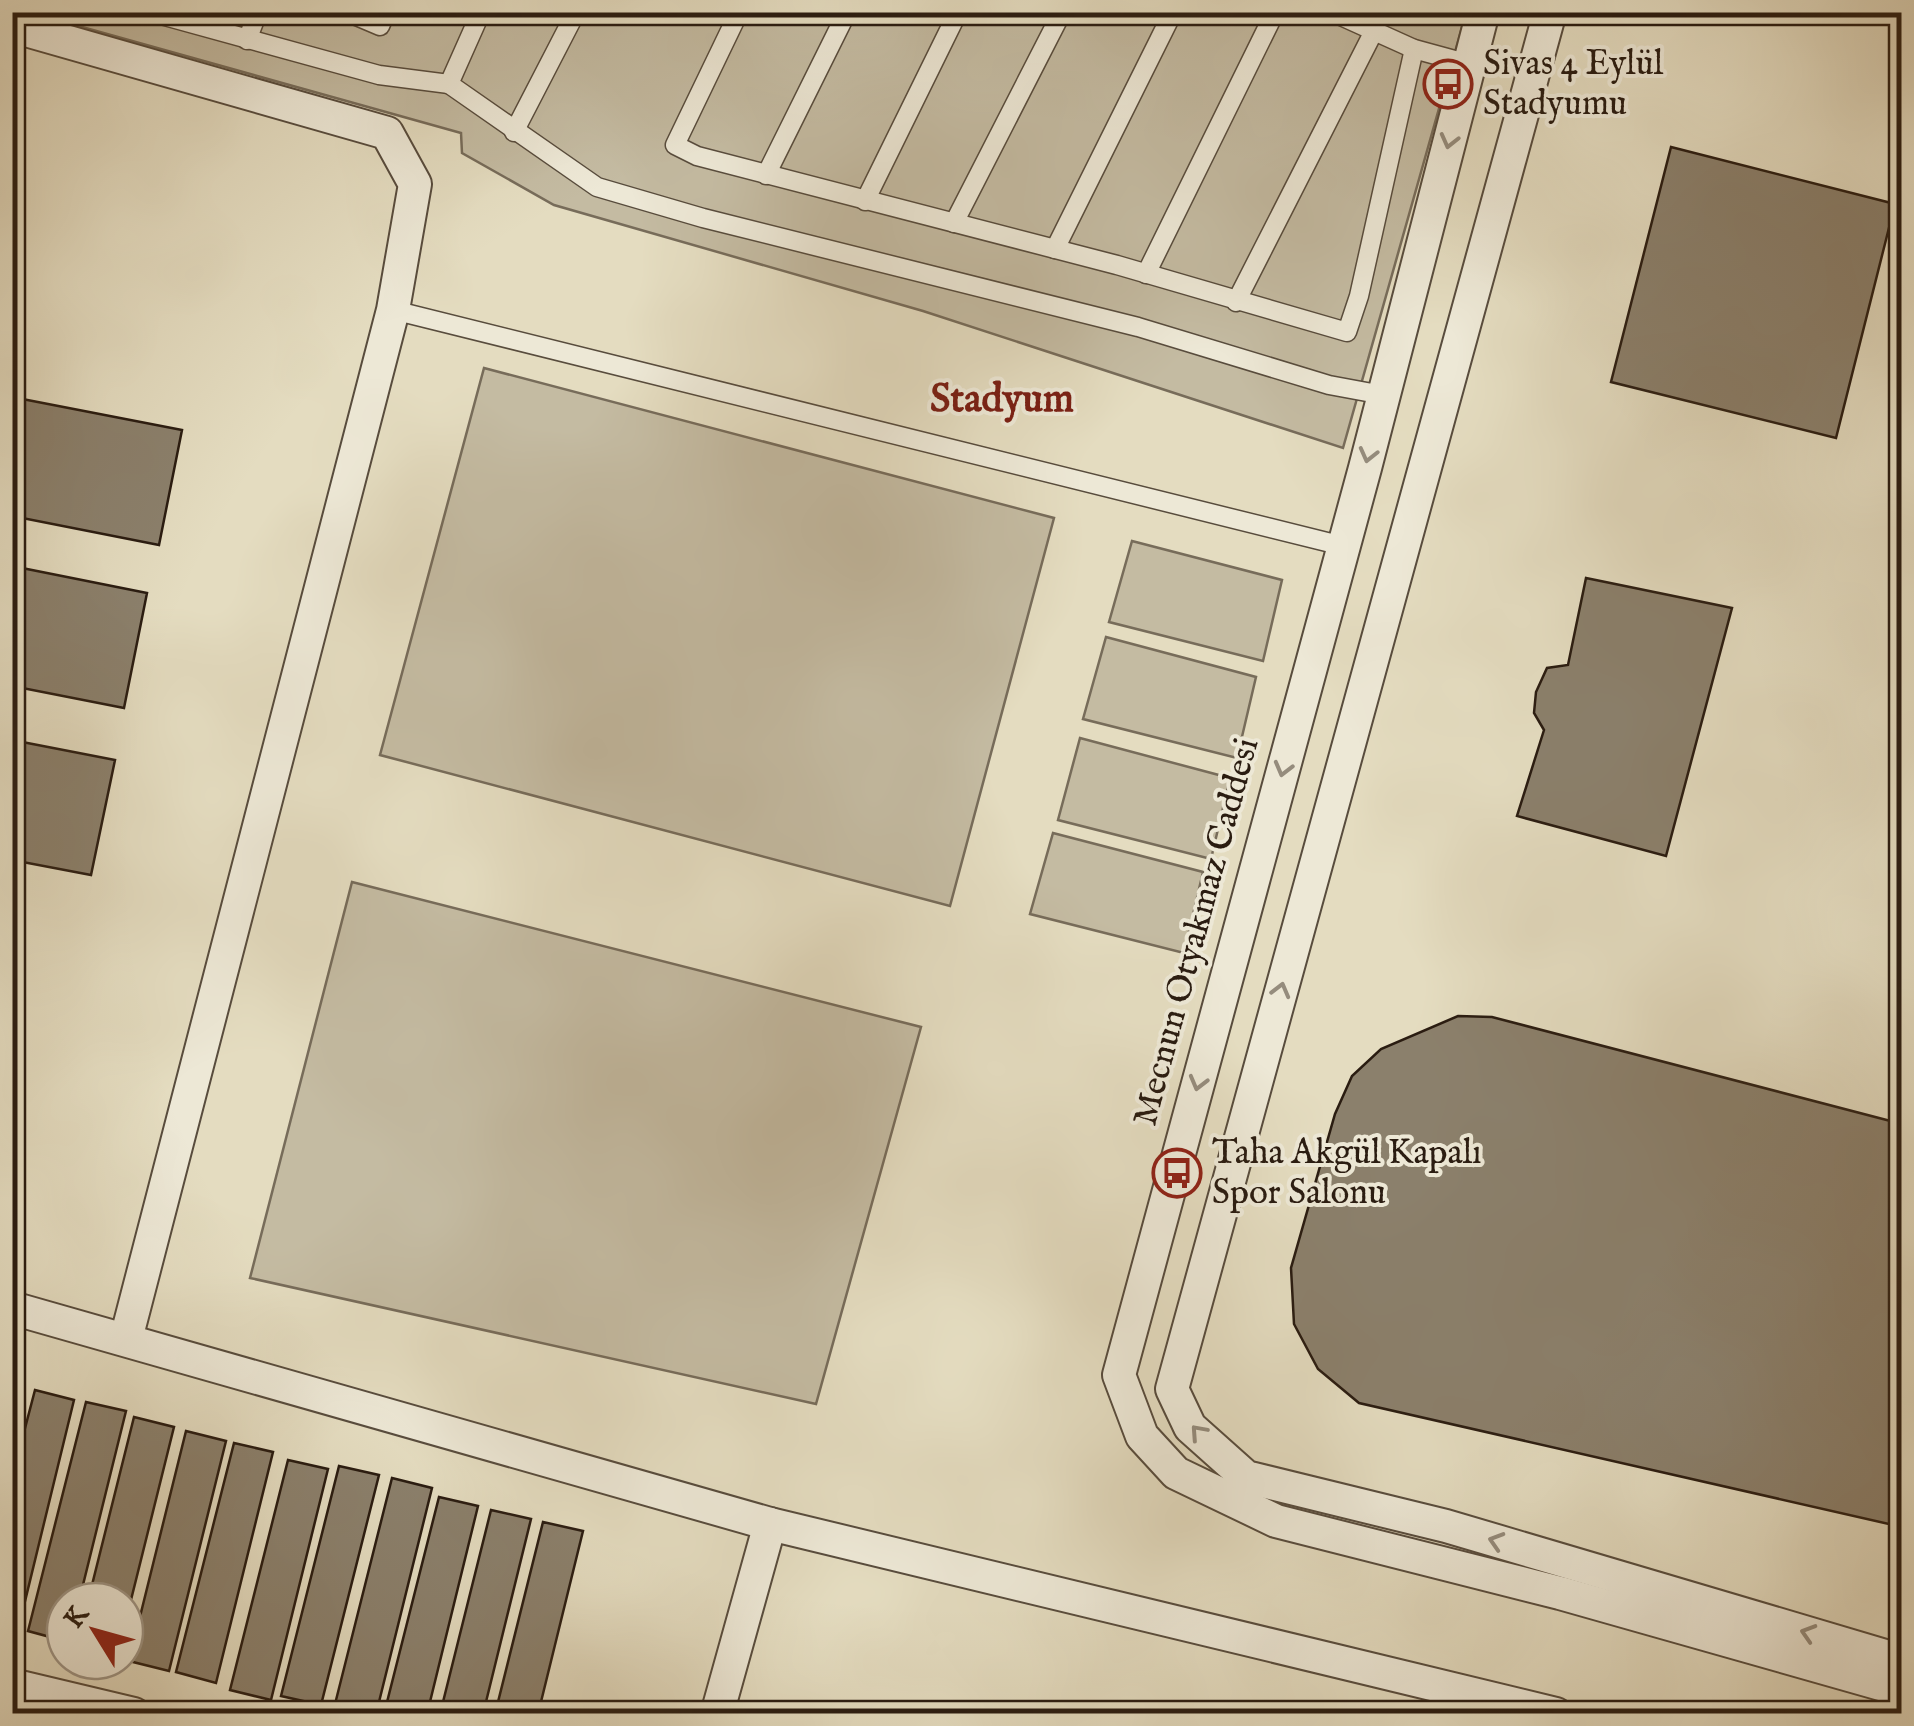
<svg xmlns="http://www.w3.org/2000/svg" width="1914" height="1726" viewBox="0 0 1914 1726" font-family="'IM FELL English',serif">
	<style>
		.green { fill: #c4bba2; stroke: #776c5a; stroke-width: 2.5 }
		.building { fill: #8b806c; stroke: #2a1c11; stroke-width: 2.5 }
		.lines { fill: none; stroke-linecap: round; stroke-linejoin: round }
		.service-casing { stroke: #584c3d; stroke-width: 21 }
		.minor-casing { stroke: #584c3d; stroke-width: 36 }
		.service { stroke: #ede8d6; stroke-width: 18 }
		.minor { stroke: #ede8d6; stroke-width: 32 }
		.oneway { stroke: #958c7d }
		.labels { text-anchor: middle; dominant-baseline: central; stroke-width: 8; stroke-linejoin: round; paint-order: stroke }
		.poi-label { font-size: 35px; fill: #2a1c11; stroke: #ede8d6; text-anchor: start }
		.street-label { font-size: 35px; fill: #2a1c11; stroke: #ede8d6 }
		.quarter-label { font-size: 40px; font-weight: bold; fill: #7a1f14; stroke: #ede8d6 }
	</style>
	<rect width="100%" height="100%" fill="#e4dcc0"/>
	<filter id="stains"><feTurbulence type="fractalNoise" baseFrequency=".002" numOctaves="4"/><feColorMatrix values="0 0 0 0 .2 0 0 0 0 .09 0 0 0 0 .02 0 0 0 .5 -.17"/></filter>
	<radialGradient id="worn" r=".72"><stop offset=".6" stop-color="#630" stop-opacity="0"/><stop offset="1" stop-color="#630" stop-opacity=".3"/></radialGradient>
	<g class="green">
		<path d="M32 13H1466L1343 448 923 311 554 205 462 153 461 133Z"/>
		<path d="M484 368 1054 518 950 906 380 755Z"/>
		<path d="M1132 541 1282 580 1263 661 1109 622Z"/>
		<path d="M1106 637 1256 677 1237 758 1083 719Z"/>
		<path d="M1080 738 1230 778 1211 859 1058 820Z"/>
		<path d="M1053 833 1203 872 1184 953 1030 914Z"/>
		<path d="M352 882 921 1027 816 1404 250 1278Z"/>
	</g>
	<g class="building">
		<path d="M1671 147 1895 204 1836 438 1611 382Z"/>
		<path d="M12 397 182 430 159 545 12 516Z"/>
		<path d="M12 566 147 593 124 708 12 686Z"/>
		<path d="M1586 578 1732 608 1666 856 1517 816 1544 730 1534 713 1536 692 1547 668 1568 665Z"/>
		<path d="M12 740 115 760 91 875 12 860Z"/>
		<path d="M1458 1016 1492 1017 1902 1124V1527L1359 1403 1318 1369 1294 1324 1291 1268 1335 1114 1352 1076 1381 1049Z"/>
		<path d="M35 1390 74 1400 18 1630 12 1629V1478Z"/>
		<path d="M86 1402 126 1411 79 1601H65V1641L28 1631Z"/>
		<path d="M134 1417 174 1427 125 1624V1601H88Z"/>
		<path d="M186 1431 226 1441 169 1671 129 1661Z"/>
		<path d="M234 1443 273 1452 216 1683 176 1672Z"/>
		<path d="M288 1460 328 1469 271 1700 230 1690Z"/>
		<path d="M339 1466 379 1475 321 1705 281 1696Z"/>
		<path d="M392 1478 432 1488 376 1714H356L334 1708Z"/>
		<path d="M439 1497 478 1506 427 1714H384Z"/>
		<path d="M491 1510 531 1519 483 1714H440Z"/>
		<path d="M543 1522 583 1531 538 1714H495Z"/>
	</g>
	<g class="lines">
		<g class="service-casing">
			<g id="service">
				<path d="M150 12 379 75 449 84"/>
				<path d="M347 12 380 26 386 12"/>
				<path d="M481 12 449 84 597 187 703 218 1138 327 1329 385 1383 395"/>
				<path d="M739 12 675 145 697 156 1117 265 1347 332 1359 296 1414 49"/>
				<path d="M1332 12 1414 49 1469 64"/>
				<path d="M247 40 258 12"/>
				<path d="M514 132 576 12"/>
				<path d="M766 175 847 12"/>
				<path d="M865 201 958 12"/>
				<path d="M954 223 1062 12"/>
				<path d="M1055 249 1173 12"/>
				<path d="M1146 274 1275 12"/>
				<path d="M1236 302 1374 31"/>
				<path d="M393 310 1343 546"/>
			</g>
		</g>
		<g class="minor-casing">
			<g id="minor">
				<path d="M1483 12 1365 468 1119 1375 1142 1436 1176 1473 1276 1521 1560 1593 1902 1690"/>
				<path d="M1550 12 1172 1389 1190 1427 1246 1477 1446 1526 1902 1661"/>
				<path d="M12 26 387 133 415 184 393 310 126 1339"/>
				<path d="M12 1308 770 1524 1556 1714"/>
				<path d="M12 1685 134 1714"/>
				<path d="M717 1714 770 1524"/>
			</g>
		</g>
		<use href="#service" class="service"/>
		<use href="#minor" class="minor"/>
	</g>
	<defs><path id="oneway-chevron" d="M-2-3.5L2.5 0L-2 3.5" fill="none" stroke-width="1.6" stroke-linecap="round" stroke-linejoin="round" transform="scale(2.5)"/></defs>
	<g class="oneway">
		<use href="#oneway-chevron" transform="translate(1449 141) rotate(104)"/>
		<use href="#oneway-chevron" transform="translate(1368 455) rotate(104)"/>
		<use href="#oneway-chevron" transform="translate(1283 769) rotate(105)"/>
		<use href="#oneway-chevron" transform="translate(1281 990) rotate(-75)"/>
		<use href="#oneway-chevron" transform="translate(1198 1083) rotate(105)"/>
		<use href="#oneway-chevron" transform="translate(1198 1432) rotate(-132)"/>
		<use href="#oneway-chevron" transform="translate(1496 1541) rotate(-163)"/>
		<use href="#oneway-chevron" transform="translate(1808 1633) rotate(-163)"/>
	</g>
	<defs>
		<g id="bus-ring" transform="scale(2.5)"><circle r="9.5" fill="#ede8d6" stroke="#8f2418" stroke-width="1.5"/><path d="M-5-6H5V4H4V6H2V4H-2V6H-4V4H-5ZM-3.5-4V0h7V-4ZM-3.5 1.2v1.5H-2V1.2ZM2 1.2v1.5H3.5V1.2Z" fill="#8f2418"/></g>
	</defs>
	<g fill-rule="evenodd">
		<use href="#bus-ring" x="1448" y="84"/>
		<use href="#bus-ring" x="1177" y="1173"/>
	</g>
	<g class="labels">
		<g class="poi-label">
			<text x="1483" y="64">Sivas 4 Eylül<tspan x="1483" dy="40">Stadyumu</tspan></text>
			<text x="1212" y="1153">Taha Akgül Kapalı<tspan x="1212" dy="40">Spor Salonu</tspan></text>
		</g>
		<g class="street-label">
			<text transform="translate(1197 932) rotate(-75)">Mecnun Otyakmaz Caddesi</text>
		</g>
		<g class="quarter-label">
			<text x="1002" y="400">Stadyum</text>
		</g>
	</g>
	<rect width="1914" height="1726" fill="none" stroke="#e4dcc0" stroke-width="50"/>
	<rect x="15" y="15" width="1884" height="1696" fill="none" stroke="#2a1c11" stroke-width="5"/>
	<rect x="25" y="25" width="1864" height="1676" fill="none" stroke="#2a1c11" stroke-width="2.5"/>
	<g transform="translate(95 1631) rotate(307)"><circle r="48" fill="#ede8d6" stroke="#9f9687" stroke-width="2.5"/>
	<path d="M0-8L18 38L0 25L-18 38Z" fill="#8f2418"/>
	<text y="-15" font-size="28" font-weight="bold" text-anchor="middle" fill="#2a1c11">K</text>
	</g>
	<rect width="100%" height="100%" filter="url(#stains)"/>
	<rect width="100%" height="100%" fill="url(#worn)"/>
</svg>
